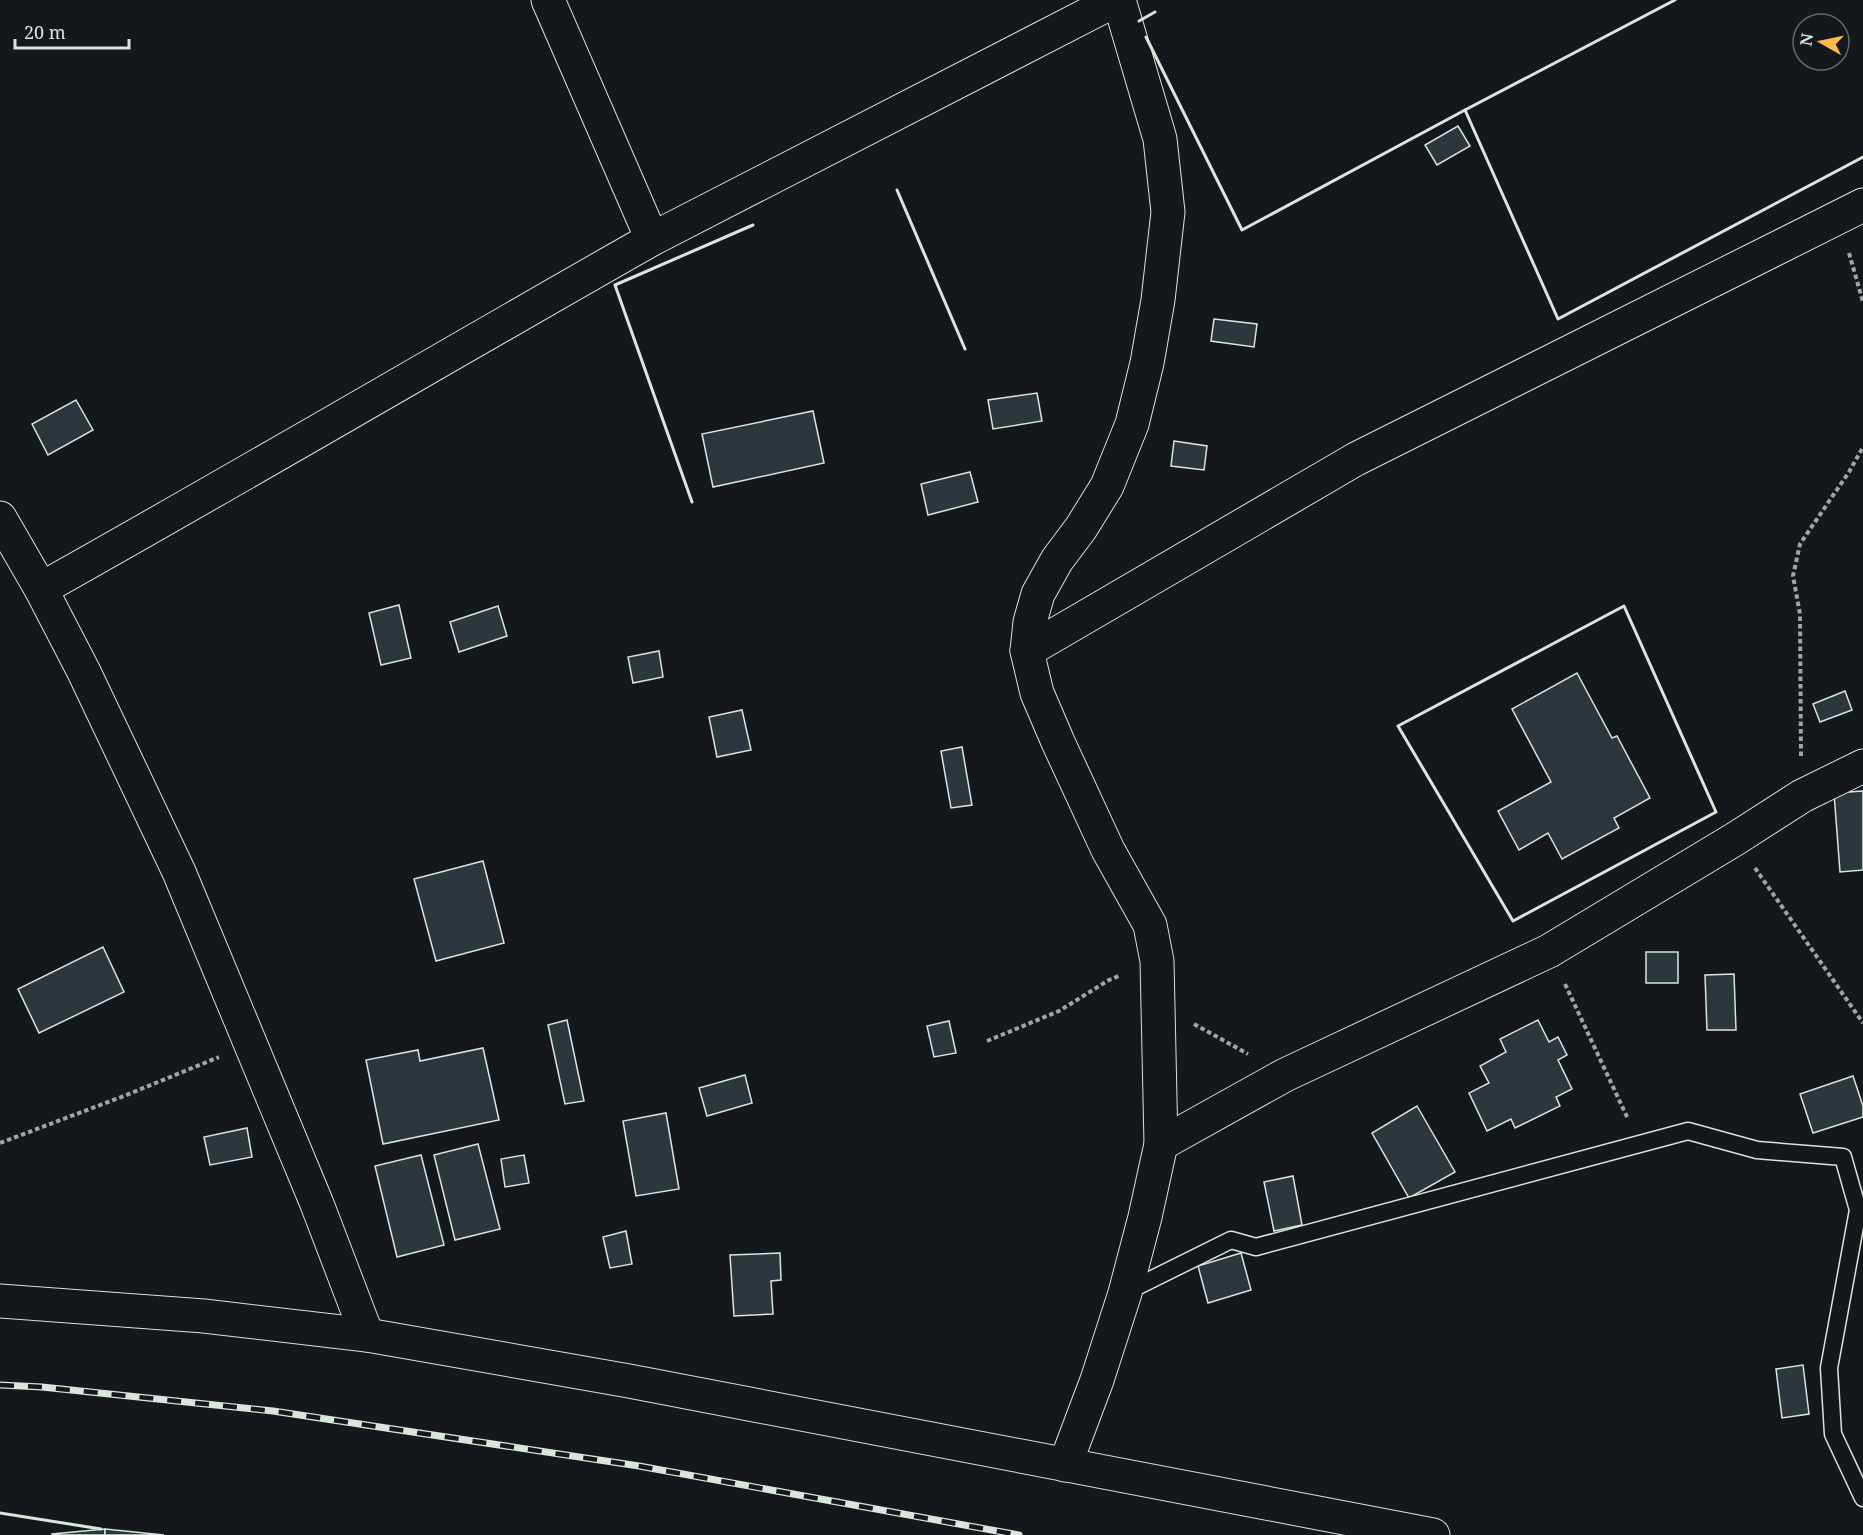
<svg xmlns="http://www.w3.org/2000/svg" width="1863" height="1535" viewBox="0 0 1863 1535" font-family="'Noto Serif',serif">
	<style>
		.building { fill: #2c363c; stroke: #d8e6dc; stroke-width: 1.5 }
		.lines { fill: none; stroke-linecap: round; stroke-linejoin: round }
		.lane-casing { stroke: #d8e6dc; stroke-width: 19 }
		.street-casing { stroke: #d8e6dc; stroke-width: 35 }
		.path { stroke: #9da8a2; stroke-width: 4; stroke-dasharray: 4.5 3; stroke-linecap: butt }
		.lane { stroke: #14181c; stroke-width: 16 }
		.street { stroke: #14181c; stroke-width: 33 }
		.rail-casing { stroke: #d8e6dc; stroke-width: 7 }
		.rail { stroke: #14181c; stroke-width: 4.5; stroke-dasharray: 14; stroke-linecap: butt }
		.wall { stroke: #d8e6dc; stroke-width: 3 }
	</style>
	<rect width="100%" height="100%" fill="#14181c"/>
	<g class="building">
		<path d="M1458 126 1470 146 1437 165 1425 145Z"/>
		<path d="M1214 319 1257 324 1254 347 1211 341Z"/>
		<path d="M1037 393 1042 421 993 429 988 400Z"/>
		<path d="M76 400 93 430 48 455 32 424Z"/>
		<path d="M813 411 824 463 713 487 702 434Z"/>
		<path d="M1174 441 1207 446 1204 470 1171 466Z"/>
		<path d="M970 472 978 502 928 515 921 484Z"/>
		<path d="M399 605 411 658 381 665 369 613Z"/>
		<path d="M498 606 507 636 459 652 450 622Z"/>
		<path d="M659 651 663 677 633 683 628 657Z"/>
		<path d="M1577 673 1612 738 1617 736 1650 798 1614 818 1619 828 1562 859 1548 833 1519 850 1498 811 1551 782 1512 709Z"/>
		<path d="M1845 691 1852 710 1820 722 1813 704Z"/>
		<path d="M742 710 751 750 717 757 709 717Z"/>
		<path d="M962 747 972 805 951 808 941 751Z"/>
		<path d="M1863 791V870L1840 872 1834 793Z"/>
		<path d="M483 861 504 943 436 961 414 879Z"/>
		<path d="M103 947 124 992 39 1033 18 989Z"/>
		<rect x="1646" y="952" width="32" height="31"/>
		<path d="M1734 974 1736 1030H1707L1705 975Z"/>
		<path d="M567 1020 584 1101 565 1104 548 1025Z"/>
		<path d="M1538 1020 1549 1042 1558 1037 1567 1055 1558 1060 1572 1089 1556 1097 1560 1106 1515 1128 1511 1119 1487 1131 1469 1093 1489 1083 1480 1066 1506 1052 1500 1039Z"/>
		<path d="M949 1021 956 1053 934 1057 927 1026Z"/>
		<path d="M483 1048 499 1120 383 1144 366 1060 418 1050 420 1061Z"/>
		<path d="M745 1075 752 1103 707 1116 699 1088Z"/>
		<path d="M1853 1076 1863 1106V1117L1813 1133 1800 1094Z"/>
		<path d="M1417 1106 1455 1172 1409 1198 1372 1133Z"/>
		<path d="M666 1113 679 1189 636 1196 623 1121Z"/>
		<path d="M247 1128 252 1157 210 1165 204 1137Z"/>
		<path d="M478 1144 500 1229 455 1240 434 1155Z"/>
		<path d="M421 1155 444 1245 397 1257 375 1166Z"/>
		<path d="M524 1155 529 1183 505 1187 501 1159Z"/>
		<path d="M1293 1176 1302 1225 1274 1231 1264 1182Z"/>
		<path d="M626 1231 632 1264 610 1268 603 1237Z"/>
		<path d="M780 1253 781 1280 771 1281 773 1314 734 1316 730 1255Z"/>
		<path d="M1241 1253 1251 1290 1208 1303 1198 1266Z"/>
		<path d="M1803 1365 1809 1414 1782 1418 1776 1369Z"/>
		<path d="M105 1529V1535H52V1534Z"/>
		<path d="M105 1529 164 1535H105Z"/>
	</g>
	<g class="lines">
		<g class="lane-casing">
			<path id="lane" d="M1126 1292 1231 1240 1256 1247 1688 1131 1757 1150 1843 1157 1858 1210 1829 1368 1833 1434 1863 1498"/>
		</g>
		<g class="street-casing">
			<g id="street">
				<path d="M652 239 1116 0"/>
				<path d="M0 518 41 589 84 672 179 872 317 1204 367 1335"/>
				<path d="M41 589C246 474 448 355 652 239L548 0"/>
				<path d="M1027 651 1356 459 1863 205"/>
				<path d="M1161 1144 1285 1075 1549 951 1735 839 1802 796 1863 766"/>
				<path d="M0 1301 204 1316 367 1335 629 1381 1433 1535"/>
				<path d="M1065 1465 1097 1380 1125 1293 1145 1217 1161 1144 1157 961 1150 925 1108 850 1058 742 1037 693 1027 651 1030 622 1038 594 1057 560 1081 528 1107 486 1132 424 1147 363 1158 300 1168 212 1160 139 1119 0"/>
			</g>
		</g>
		<g class="path">
			<path d="M1849 253 1863 302"/>
			<path d="M1801 756 1800 614 1793 576 1800 544 1849 472 1863 447"/>
			<path d="M1755 868 1863 1023"/>
			<path d="M1565 984 1628 1119"/>
			<path d="M1194 1024 1248 1054"/>
			<path d="M987 1041 1059 1011 1109 980 1121 975"/>
			<path d="M0 1143 124 1096 219 1057"/>
		</g>
		<use href="#lane" class="lane"/>
		<use href="#street" class="street"/>
		<g class="rail-casing">
			<path id="rail" d="M0 1385 42 1387 273 1411 639 1466 1019 1535"/>
		</g>
		<use href="#rail" class="rail"/>
		<g class="wall">
			<path d="M1675 0 1465 110 1558 319 1863 157"/>
			<path d="M1139 21 1155 12"/>
			<path d="M1146 37 1242 230 1465 110"/>
			<path d="M897 190 965 349"/>
			<path d="M692 502 615 285 753 225"/>
			<path d="M1624 606 1716 812 1513 921 1398 726Z"/>
			<path d="M0 1513 101 1529"/>
		</g>
	</g>
	<g transform="translate(1821 42) rotate(279)"><circle r="28" fill="#14181c" stroke="#626a69" stroke-width="1.5"/>
	<path d="M0-4.5L10 22L0 15L-10 22Z" fill="#ffb74d"/>
	<text y="-9" font-size="16" font-weight="bold" text-anchor="middle" fill="#d8e6dc">N</text>
	</g>
	<path d="M15 39v9h114v-9" fill="none" stroke="#d8e6dc" stroke-width="3"/>
	<text x="24" y="39" font-size="18" fill="#d8e6dc" stroke="#14181c" stroke-width="4.5" paint-order="stroke">20 m</text>
</svg>
